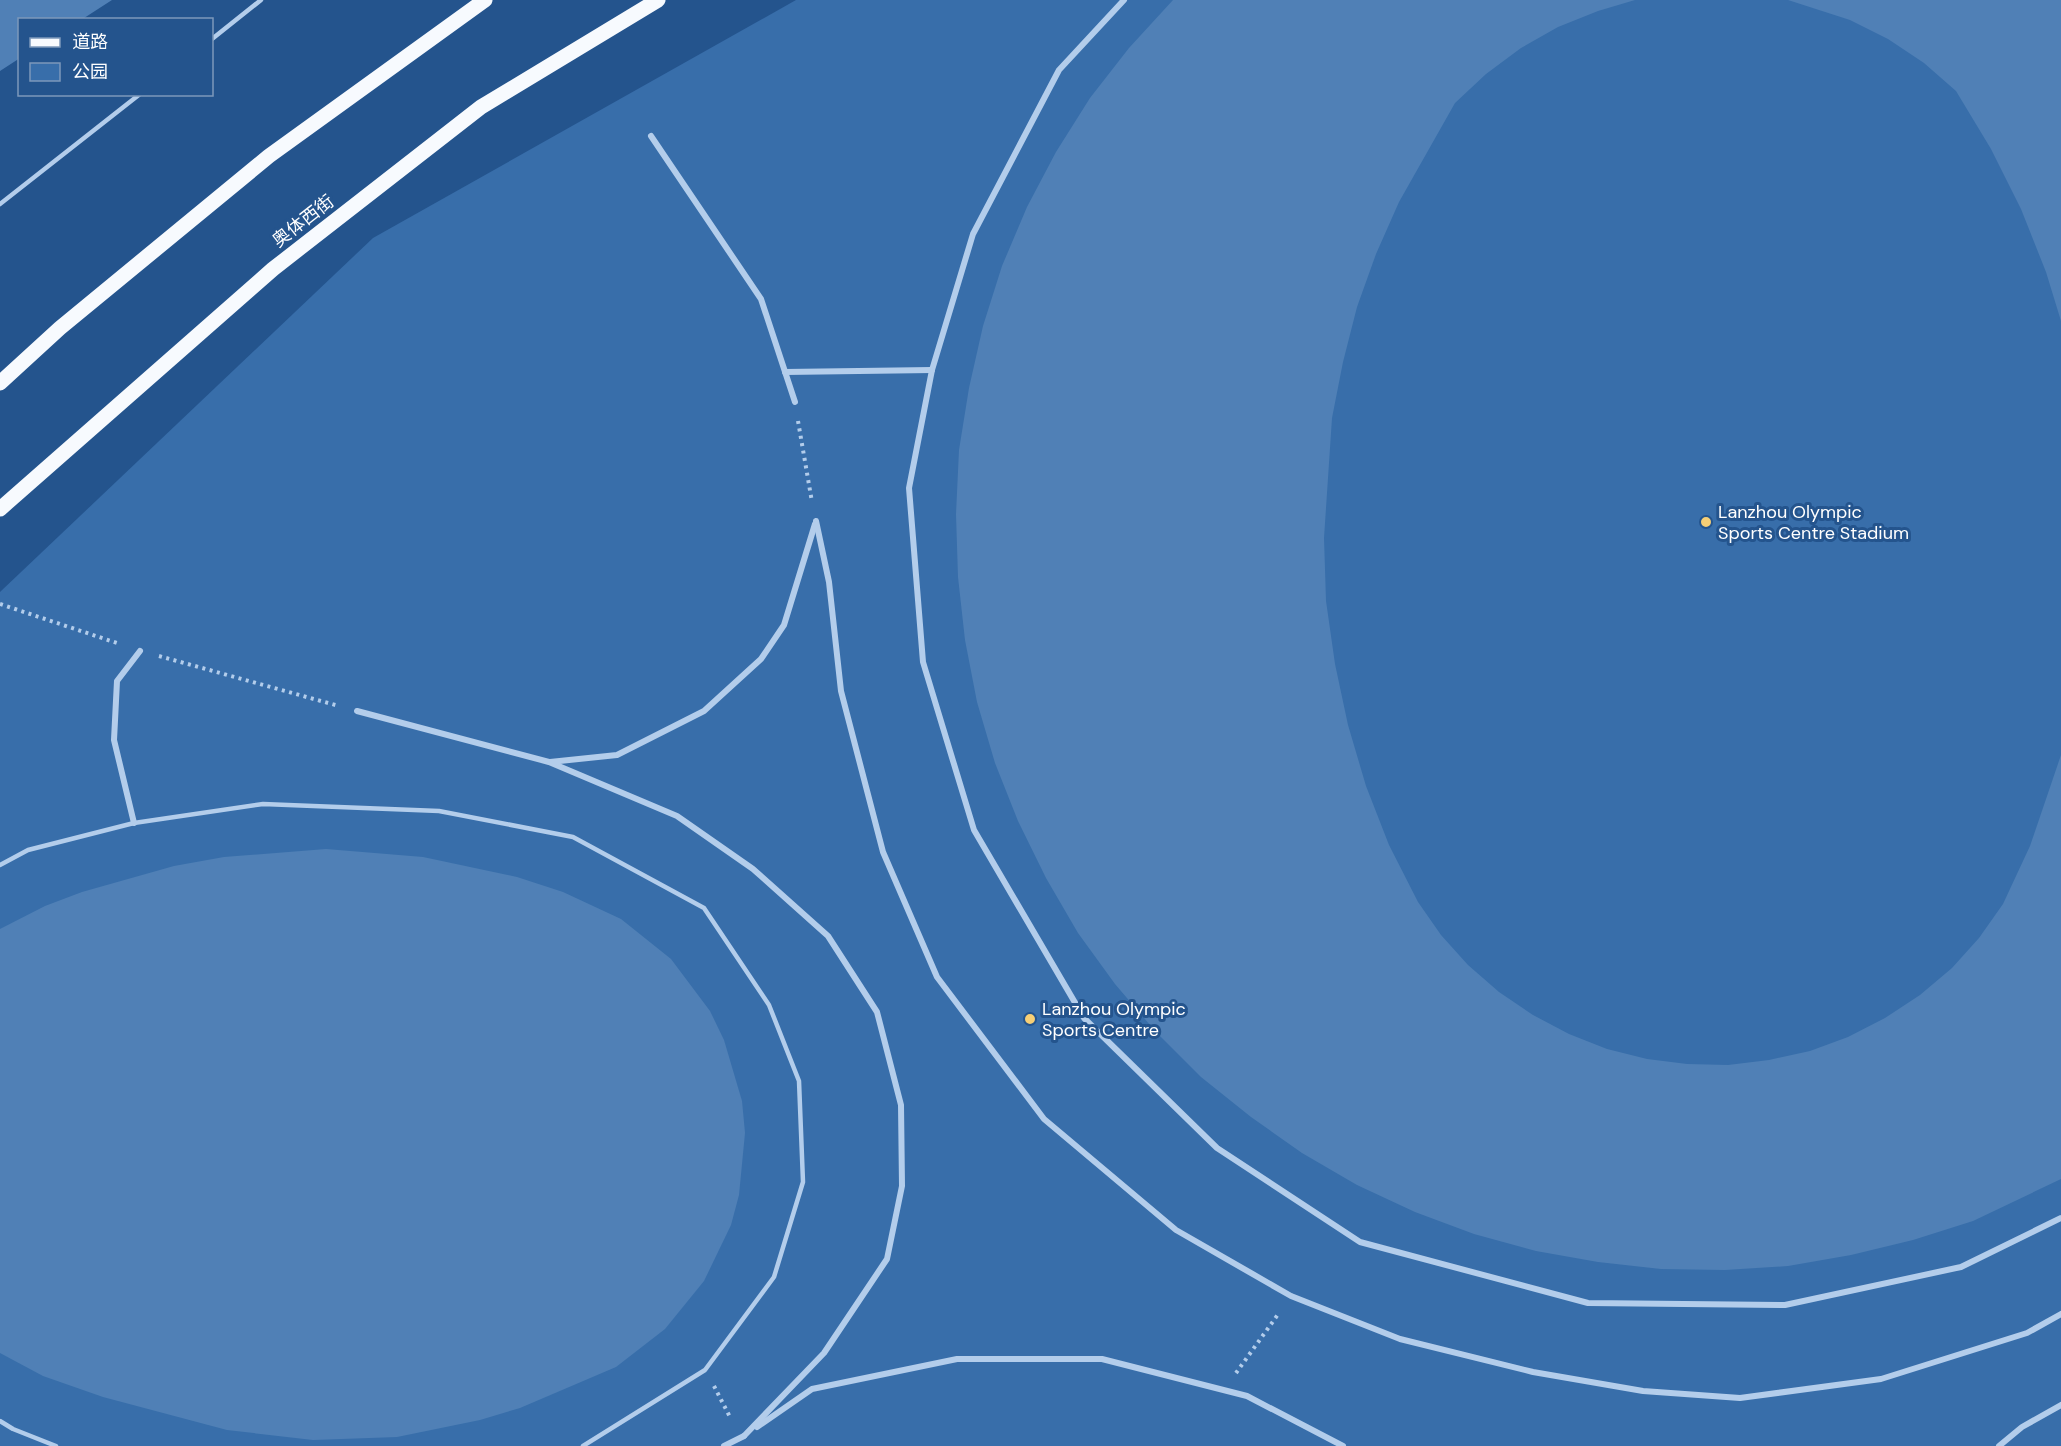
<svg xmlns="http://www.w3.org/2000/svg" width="2061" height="1446" viewBox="0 0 2061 1446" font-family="'DM Sans','Noto Sans SC',sans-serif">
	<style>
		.green { fill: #386eaa }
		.building { fill: #5080b6 }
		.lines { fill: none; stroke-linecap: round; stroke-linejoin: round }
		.path { stroke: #b3cdeb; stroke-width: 4; stroke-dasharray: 3 4.5; stroke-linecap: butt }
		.lane { stroke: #b3cdeb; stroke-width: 4.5 }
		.street { stroke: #b3cdeb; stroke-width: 6 }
		.primary { stroke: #f7fafe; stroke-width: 15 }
		.street-bridge { stroke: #b3cdeb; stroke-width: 6 }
		.poi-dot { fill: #f6cf76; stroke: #24548d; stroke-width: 2 }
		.labels { text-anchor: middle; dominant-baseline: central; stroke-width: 6; stroke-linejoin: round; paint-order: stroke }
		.street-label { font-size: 18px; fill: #fff; stroke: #24548d }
		.poi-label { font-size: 18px; fill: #fff; stroke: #24548d; text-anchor: start }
	</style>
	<rect width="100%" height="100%" fill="#24548d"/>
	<path class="green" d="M796 0H2061V1446H0V592L373 238Z"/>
	<g class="building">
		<path d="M0 0H112L81 20H20V58L0 71Z"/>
		<path d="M1173 0H1635L1598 11 1558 27 1521 48 1486 74 1455 103 1399 202 1376 254 1357 307 1343 362 1332 418 1324 538 1326 601 1335 664 1348 725 1366 786 1389 845 1418 902 1441 935 1468 965 1499 992 1533 1015 1569 1034 1607 1049 1647 1059 1687 1064 1728 1065 1769 1060 1810 1051 1848 1037 1885 1018 1920 995 1952 968 1979 938 2003 904 2030 846 2061 755V1179L1973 1221 1913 1240 1851 1255 1788 1266 1725 1270 1661 1269 1598 1262 1536 1251 1474 1234 1415 1212 1357 1185 1302 1153 1251 1117 1201 1077 1156 1032 1115 984 1078 933 1046 878 1018 821 995 763 977 702 965 640 958 577 956 514 959 450 969 388 983 326 1002 266 1027 207 1056 152 1090 98 1129 48Z"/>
		<path d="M1788 0H2061V321L2046 272 2021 209 1991 149 1956 91 1924 63 1888 39 1850 20Z"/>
		<path d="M326 849 423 857 517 877 563 892 621 919 671 959 710 1011 724 1040 742 1101 745 1133 739 1195 731 1225 704 1281 665 1329 616 1367 520 1408 480 1420 397 1437 313 1440 227 1430 103 1397 43 1376 0 1353V929L45 906 82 892 174 866 224 857Z"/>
	</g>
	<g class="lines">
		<g class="path">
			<path d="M798 421 812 502"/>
			<path d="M0 604 120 644"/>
			<path d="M159 656 339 706"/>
			<path d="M1236 1373 1279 1313"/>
			<path d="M714 1386 731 1419"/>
		</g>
		<g class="lane">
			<path d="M212 39 261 0"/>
			<path d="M0 204 140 94"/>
			<path d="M0 865 28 850 134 823 263 804 439 811 573 837 704 908 769 1005 799 1081 803 1182 774 1277 705 1370 583 1446"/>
			<path d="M0 1421 13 1429 56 1446"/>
		</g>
		<g class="street">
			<path d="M1124 0 1059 70 973 234 932 370 909 488 923 662 974 830 1084 1018 1217 1148 1360 1242 1588 1303 1785 1305 1961 1267 2061 1218"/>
			<path d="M651 136 761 299 795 402"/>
			<path d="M785 372 932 370"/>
			<path d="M816 521 829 582 841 691 883 852 937 977 1044 1119 1176 1230 1291 1296 1400 1339 1533 1372 1643 1391 1740 1398 1881 1379 2027 1333 2061 1314"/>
			<path d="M357 711 549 762 677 816 753 869 828 936 877 1012 901 1105 902 1186 887 1259 824 1353 744 1436"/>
			<path d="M550 762 617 755 704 711 761 659 784 625 815 524"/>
			<path d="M134 823 114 740 117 681 140 651"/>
			<path d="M757 1427 812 1389 957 1359H1102L1247 1396 1343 1446"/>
			<path d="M1999 1446 2022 1427 2061 1405"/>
		</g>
		<g class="primary">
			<path d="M0 383 60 328 269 156 485 0"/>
			<path d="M0 509 273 269 481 107 658 0"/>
		</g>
		<path class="street-bridge" d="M724 1446 744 1436"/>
	</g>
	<g class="poi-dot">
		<circle cx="1706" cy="522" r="6"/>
		<circle cx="1030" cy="1019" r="6"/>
	</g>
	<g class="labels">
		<g class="street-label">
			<text transform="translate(303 221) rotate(-38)">奥体西街</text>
		</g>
		<g class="poi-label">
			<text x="1718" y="512">Lanzhou Olympic<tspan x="1718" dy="21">Sports Centre Stadium</tspan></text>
			<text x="1042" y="1009">Lanzhou Olympic<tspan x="1042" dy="21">Sports Centre</tspan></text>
		</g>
	</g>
	<rect x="18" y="18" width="195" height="78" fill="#24548d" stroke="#7c98bb" stroke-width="1.5"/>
	<rect x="30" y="38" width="30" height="9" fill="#f7fafe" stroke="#7c98bb" stroke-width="1.5"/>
	<text x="72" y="48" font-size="18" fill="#ffffff">道路</text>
	<rect x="30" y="63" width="30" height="18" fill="#386eaa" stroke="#7c98bb" stroke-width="1.5"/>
	<text x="72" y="78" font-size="18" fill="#ffffff">公园</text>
</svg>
